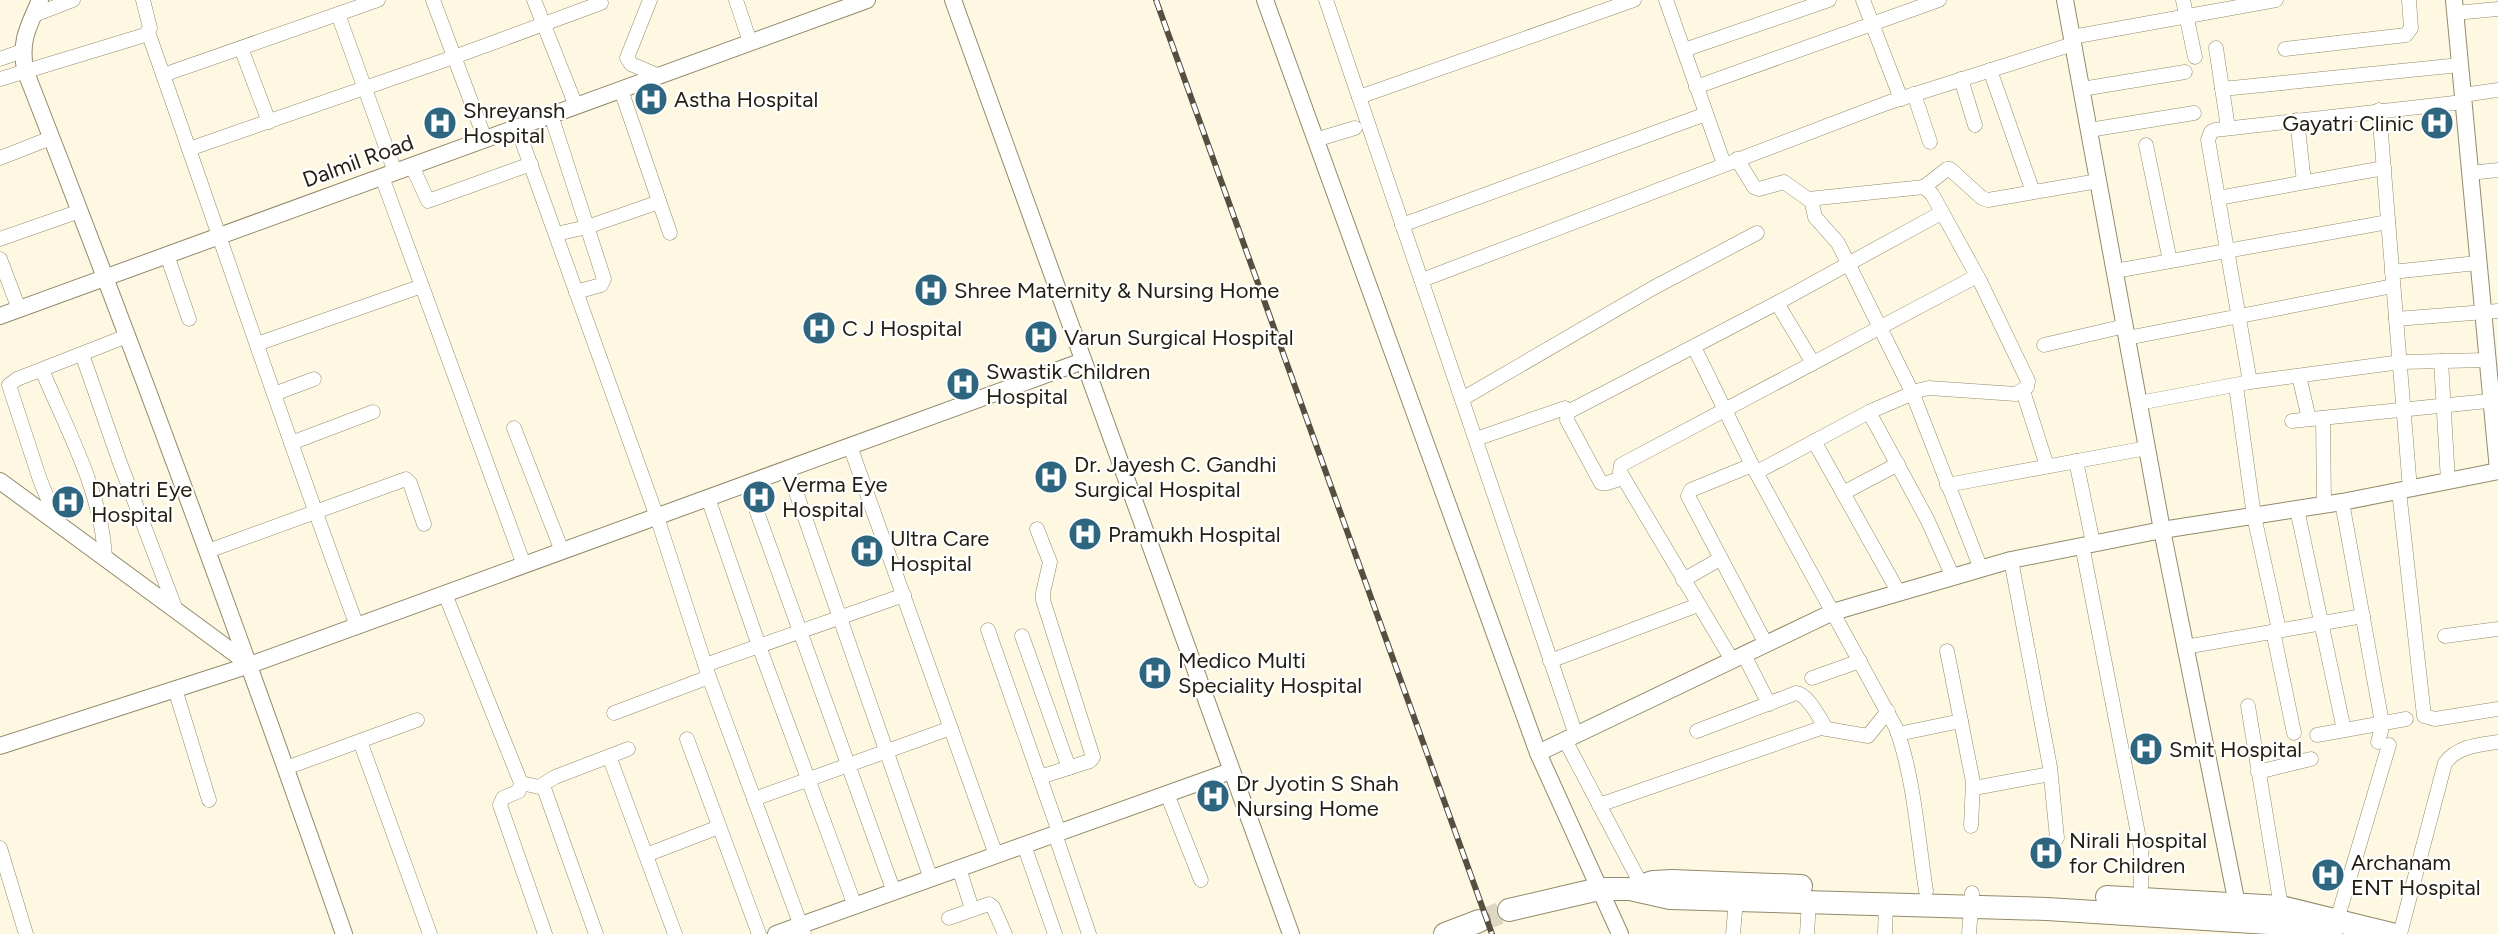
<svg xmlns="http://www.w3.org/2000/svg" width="2498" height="934" viewBox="0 0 2498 934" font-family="Figtree,sans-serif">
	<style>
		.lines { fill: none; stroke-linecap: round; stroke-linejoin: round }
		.trunk-tunnel { stroke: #ddd7c4; stroke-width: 22; stroke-dasharray: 22 11; stroke-linecap: butt }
		.minor-casing { stroke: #938a69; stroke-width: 15 }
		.tertiary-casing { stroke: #938a69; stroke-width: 18 }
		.trunk-casing { stroke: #938a69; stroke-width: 24 }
		.minor { stroke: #fff; stroke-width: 14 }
		.tertiary { stroke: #fff; stroke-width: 16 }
		.trunk { stroke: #fff; stroke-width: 22 }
		.rail-casing { stroke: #544f40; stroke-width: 6 }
		.rail { stroke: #fff; stroke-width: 4; stroke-dasharray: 11; stroke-linecap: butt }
		.labels { text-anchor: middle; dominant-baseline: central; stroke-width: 4.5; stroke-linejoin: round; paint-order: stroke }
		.poi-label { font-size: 22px; fill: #221e11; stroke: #fff; text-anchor: start }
		.street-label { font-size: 22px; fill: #221e11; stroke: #fff }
	</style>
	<rect width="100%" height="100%" fill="#fef8e3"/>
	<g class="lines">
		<path class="trunk-tunnel" d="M1479 921 1509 910"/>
		<g class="minor-casing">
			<g id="minor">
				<path d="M433 0 485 139"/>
				<path d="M534 0 576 106"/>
				<path d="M650 0 627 58 631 64 659 76"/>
				<path d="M736 0 750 42"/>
				<path d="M1326 0 1576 735"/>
				<path d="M1666 0 1724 164"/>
				<path d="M1863 0 1901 99"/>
				<path d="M2183 0 2195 57"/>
				<path d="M2455 13 2498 9"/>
				<path d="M338 14 395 172"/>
				<path d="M34 15 73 0"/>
				<path d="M148 32C218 230 284 429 357 626"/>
				<path d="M2072 37 2276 0"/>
				<path d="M241 48 269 122"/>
				<path d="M2216 48 2228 128"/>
				<path d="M2285 49 2406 35 2411 28 2409 0"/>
				<path d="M1684 50 1829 0"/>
				<path d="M0 59 22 51"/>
				<path d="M1990 70 2033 192"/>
				<path d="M163 75 378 0"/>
				<path d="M0 79 145 35 150 28 143 0"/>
				<path d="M1961 79 1975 125"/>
				<path d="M1696 87 1939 0"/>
				<path d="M2082 89 2185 72"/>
				<path d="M2222 89 2460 65"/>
				<path d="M621 90 670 233"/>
				<path d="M1914 94 1930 142"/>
				<path d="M2463 95 2498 90"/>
				<path d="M1359 97 1634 0"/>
				<path d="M2379 110 2410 489"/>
				<path d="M551 115 604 279 601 285 576 292"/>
				<path d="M2297 120 2304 182"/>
				<path d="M517 127 657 517 709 677 804 934"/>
				<path d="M2089 130 2194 113"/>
				<path d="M1315 140 1355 128"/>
				<path d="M2146 145 2170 261"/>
				<path d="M189 149 454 57 601 3"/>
				<path d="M0 158 51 138"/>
				<path d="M1737 159 1754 187 1759 189 1784 182 1808 199 1924 187 1932 194 1980 281 2028 381 2027 387 2016 394 1929 388 1920 390 1869 412 1757 472"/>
				<path d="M412 166 428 201 531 164"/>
				<path d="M2470 173 2498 170"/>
				<path d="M382 177 524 565"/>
				<path d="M1924 187 1947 169H1950L1982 198 1988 200 2098 181"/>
				<path d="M2218 198 2384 168"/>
				<path d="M1811 199 1815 217 1838 243 1912 392 1981 569"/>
				<path d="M1402 225 1706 114"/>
				<path d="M556 234 587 227 659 202"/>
				<path d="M0 239 80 211"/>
				<path d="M167 255 189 319"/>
				<path d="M0 259 19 309"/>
				<path d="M2115 271 2388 222"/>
				<path d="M2392 272 2477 263"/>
				<path d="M1422 280 1887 103 2073 44"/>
				<path d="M1777 303 1813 363"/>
				<path d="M2396 319 2498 311"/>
				<path d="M2127 338 2393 286"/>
				<path d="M257 344 422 286"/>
				<path d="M2044 345 2125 326"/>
				<path d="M1694 347 1752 465 1896 728C1914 776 1918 840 1926 891"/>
				<path d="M82 354 120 463 176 610"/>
				<path d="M2441 361 2448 481"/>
				<path d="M42 370C67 430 102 492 105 558"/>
				<path d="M2299 376 2309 419"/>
				<path d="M2250 382 2208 140 2211 132 2215 130 2463 102"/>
				<path d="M2236 386 2254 516 2279 630"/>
				<path d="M2023 391 2047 466"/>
				<path d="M274 394 314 379"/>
				<path d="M1462 399 1653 288 1757 233"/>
				<path d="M2139 403 2250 382 2401 362 2487 360"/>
				<path d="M1869 412 1927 519 1953 577"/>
				<path d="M2323 418 2324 505"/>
				<path d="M2292 421 2498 400"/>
				<path d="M514 428 562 551"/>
				<path d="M1476 439 1565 408"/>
				<path d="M1814 441 1899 593"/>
				<path d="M291 443 373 412"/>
				<path d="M850 446 996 855"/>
				<path d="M2076 461 2093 543"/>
				<path d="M1752 465 1691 490 1688 496 1766 644"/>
				<path d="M788 469 931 879"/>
				<path d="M1623 478 1607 483H1601L1567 420 1568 412 1777 303 1941 213"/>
				<path d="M747 484 894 892"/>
				<path d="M1947 485 2147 448"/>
				<path d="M2399 491 2424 716 2435 719 2498 709"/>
				<path d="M1843 493 1898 464"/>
				<path d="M708 498 759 646 855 906"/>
				<path d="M2342 502 2382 723"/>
				<path d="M2297 509 2344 730"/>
				<path d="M58 524 40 480 9 385 17 379 127 336"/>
				<path d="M1037 529 1050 562 1043 593V600L1093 757 1090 761 1040 777"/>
				<path d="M2082 545 2141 849V906"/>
				<path d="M208 551 406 479 410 483 424 524"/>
				<path d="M2011 560 2050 767 2057 838"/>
				<path d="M1683 580 1720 559"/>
				<path d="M445 594 521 783 519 791 503 798 500 805 545 934"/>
				<path d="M988 630 1059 832"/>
				<path d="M2273 631 2294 733"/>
				<path d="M1022 636 1069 768"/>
				<path d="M2445 636 2498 629"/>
				<path d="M2185 647 2363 616"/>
				<path d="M1947 651 1973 782 1971 826"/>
				<path d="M1744 655 1769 704"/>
				<path d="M1732 660 1620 472 1621 465 1977 276"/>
				<path d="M1550 661 1698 605"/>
				<path d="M705 665 904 595"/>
				<path d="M1812 678 1860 661"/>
				<path d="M175 689 209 800"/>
				<path d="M2248 706 2281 907"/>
				<path d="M614 713 709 677"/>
				<path d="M1697 731 1796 693C1809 695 1819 718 1826 728"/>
				<path d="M1898 734 1961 721"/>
				<path d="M2317 735 2406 719"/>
				<path d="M687 739 759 934"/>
				<path d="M1565 740 1642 886"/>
				<path d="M360 741 430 934"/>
				<path d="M2378 742 2381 731 2380 724"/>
				<path d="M612 764 675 934"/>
				<path d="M286 768 417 720"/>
				<path d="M2258 772 2311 759"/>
				<path d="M521 783 539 787 555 777 628 749"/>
				<path d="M1974 788 2050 774"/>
				<path d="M545 791 596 934"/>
				<path d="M1167 794 1201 880"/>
				<path d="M754 799 951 728"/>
				<path d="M1599 805 1821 728 1868 736 1888 711"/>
				<path d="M1055 834 1089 934"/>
				<path d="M1024 845 1055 934"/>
				<path d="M0 848 26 934"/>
				<path d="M646 855 719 827"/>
				<path d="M959 868 972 909"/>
				<path d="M949 918 989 904 993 907 1005 934"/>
				<path d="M2337 920 2389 745"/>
				<path d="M1733 934 1736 900"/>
				<path d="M1807 934 1809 901"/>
				<path d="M1885 934 1886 904"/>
				<path d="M1969 934 1972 893"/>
				<path d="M2400 934 2445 763C2458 746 2478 745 2498 742"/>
			</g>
		</g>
		<g class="tertiary-casing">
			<g id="tertiary">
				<path d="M40 0C28 28 20 39 25 70 137 356 243 644 344 934"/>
				<path d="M953 0 1291 934"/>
				<path d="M1265 0 1538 753 1620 934"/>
				<path d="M2065 0 2162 530 2239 914"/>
				<path d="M2454 0 2498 470"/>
				<path d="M0 316 867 0"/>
				<path d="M0 481 249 664"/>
				<path d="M0 746 250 665 1083 361"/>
				<path d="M1538 753 1833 612 2011 560 2162 530 2342 502 2498 471"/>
				<path d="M776 934 1231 771"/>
			</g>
		</g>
		<g class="trunk-casing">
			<g id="trunk">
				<path d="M1634 888 1653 882 1672 881 1801 886"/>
				<path d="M2107 897 2281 907 2391 934"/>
				<path d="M1509 910 1599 889H1630L1670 898 2047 909 2284 924 2331 934"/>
				<path d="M1445 934 1479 921"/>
			</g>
		</g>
		<use href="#minor" class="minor"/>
		<use href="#tertiary" class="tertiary"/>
		<use href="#trunk" class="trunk"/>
		<g class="rail-casing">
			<path id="rail" d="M1156 0 1492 934"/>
		</g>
		<use href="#rail" class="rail"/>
	</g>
	<defs>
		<g id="hospital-disc" transform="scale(1.725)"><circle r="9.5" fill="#2e6680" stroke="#fff"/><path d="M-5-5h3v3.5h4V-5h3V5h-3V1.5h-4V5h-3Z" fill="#fff"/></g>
	</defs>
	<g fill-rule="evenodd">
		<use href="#hospital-disc" x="651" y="99"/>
		<use href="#hospital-disc" x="440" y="123"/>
		<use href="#hospital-disc" x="2437" y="123"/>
		<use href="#hospital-disc" x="931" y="290"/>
		<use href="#hospital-disc" x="819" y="328"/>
		<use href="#hospital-disc" x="1041" y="337"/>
		<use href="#hospital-disc" x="963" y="384"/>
		<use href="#hospital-disc" x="1051" y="477"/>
		<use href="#hospital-disc" x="759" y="497"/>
		<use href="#hospital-disc" x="68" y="502"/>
		<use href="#hospital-disc" x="1085" y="534"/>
		<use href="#hospital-disc" x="867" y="551"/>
		<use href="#hospital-disc" x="1155" y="673"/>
		<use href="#hospital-disc" x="2146" y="749"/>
		<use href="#hospital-disc" x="1213" y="796"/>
		<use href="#hospital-disc" x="2046" y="853"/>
		<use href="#hospital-disc" x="2328" y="875"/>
	</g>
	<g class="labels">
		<g class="poi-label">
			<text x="674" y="99">Astha Hospital</text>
			<text x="463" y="110">Shreyansh<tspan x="463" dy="25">Hospital</tspan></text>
			<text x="2414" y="123" text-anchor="end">Gayatri Clinic</text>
			<text x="954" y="290">Shree Maternity &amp; Nursing Home</text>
			<text x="842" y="328">C J Hospital</text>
			<text x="1064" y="337">Varun Surgical Hospital</text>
			<text x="986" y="371">Swastik Children<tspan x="986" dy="25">Hospital</tspan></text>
			<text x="1074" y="464">Dr. Jayesh C. Gandhi<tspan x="1074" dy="25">Surgical Hospital</tspan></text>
			<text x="782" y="484">Verma Eye<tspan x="782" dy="25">Hospital</tspan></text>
			<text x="91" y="489">Dhatri Eye<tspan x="91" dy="25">Hospital</tspan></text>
			<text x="1108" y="534">Pramukh Hospital</text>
			<text x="890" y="538">Ultra Care<tspan x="890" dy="25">Hospital</tspan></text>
			<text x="1178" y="660">Medico Multi<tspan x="1178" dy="25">Speciality Hospital</tspan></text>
			<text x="2169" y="749">Smit Hospital</text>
			<text x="1236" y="783">Dr Jyotin S Shah<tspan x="1236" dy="25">Nursing Home</tspan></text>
			<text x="2069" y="840">Nirali Hospital<tspan x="2069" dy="25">for Children</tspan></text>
			<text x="2351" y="862">Archanam<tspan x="2351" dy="25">ENT Hospital</tspan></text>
		</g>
		<g class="street-label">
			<text transform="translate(358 161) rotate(-20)">Dalmil Road</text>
		</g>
	</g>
</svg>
